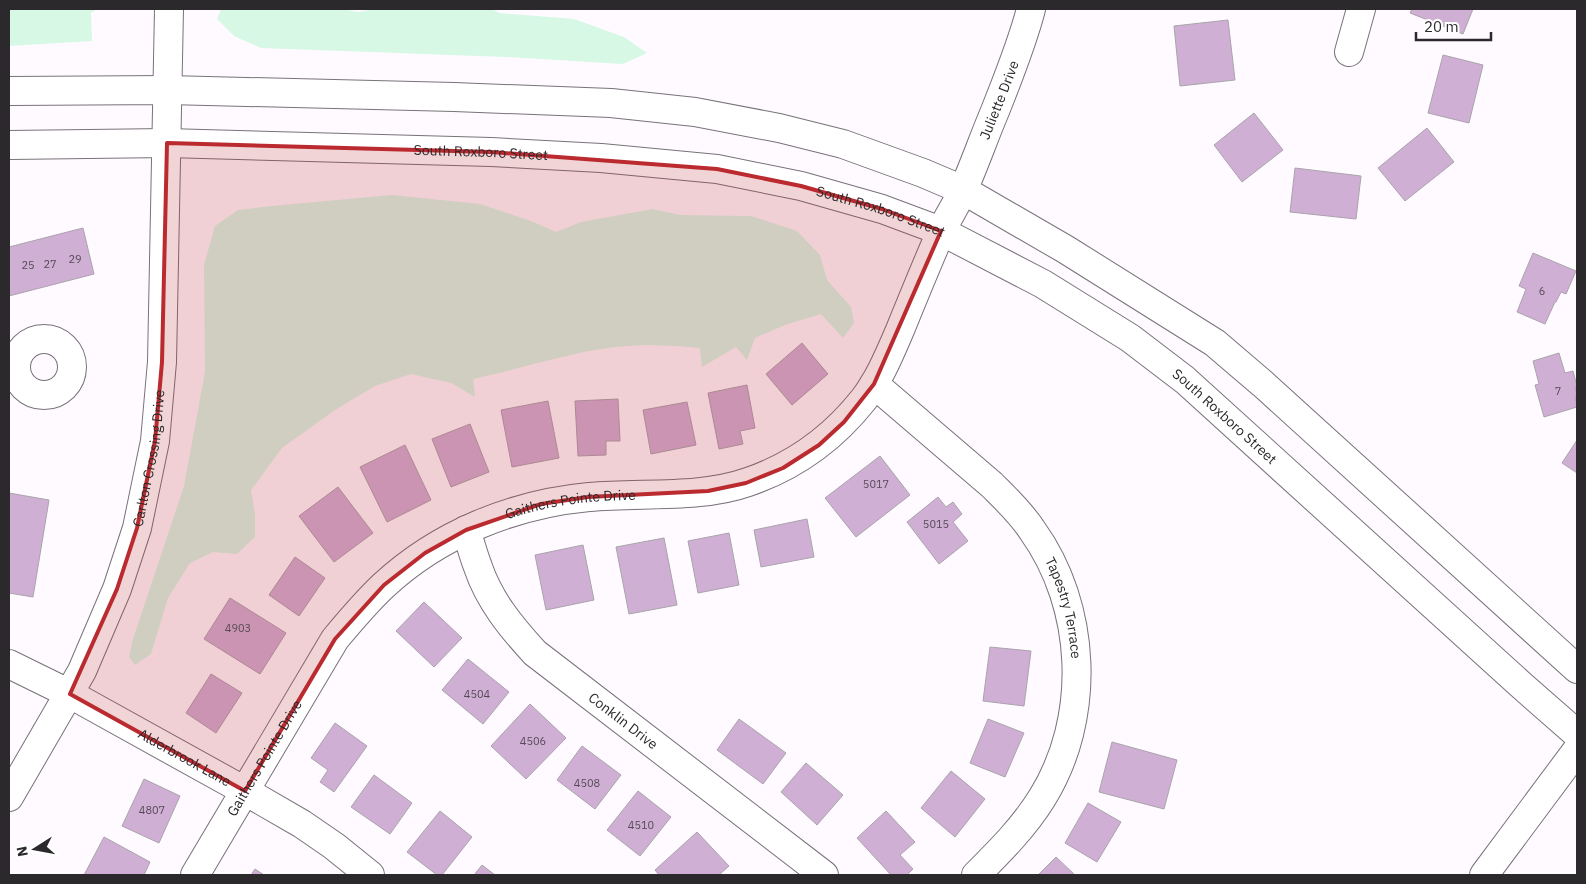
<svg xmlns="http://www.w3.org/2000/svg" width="1586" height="884" viewBox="0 0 1586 884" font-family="'IBM Plex Sans',sans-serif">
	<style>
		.green { fill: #d6f8e5 }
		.building { fill: #d0afd5; stroke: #aaa3ab }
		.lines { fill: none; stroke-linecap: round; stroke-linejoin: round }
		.minor-casing { stroke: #787279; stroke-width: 30 }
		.minor { stroke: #fff; stroke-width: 28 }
		.marked { fill: #ba2a2f; fill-opacity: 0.2; stroke: #ba2a2f; stroke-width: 4; stroke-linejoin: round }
		.labels { text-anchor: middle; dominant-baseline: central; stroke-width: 4.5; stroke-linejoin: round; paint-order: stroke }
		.number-label { font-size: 11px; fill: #554a56 }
		.street-label { font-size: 14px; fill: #2c292c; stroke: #fff }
	</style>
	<rect width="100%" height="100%" fill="#fefaff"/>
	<g class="green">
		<path d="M9 9H97L91 13 92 41 9 46Z"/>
		<path d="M221 9H341L358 12 376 9H492L499 13 574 19 624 37 647 53 623 64 507 57 261 48 234 36 217 19Z"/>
		<path d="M392 195 480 204 531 221 556 232 581 222 653 209 680 215 751 216 797 231 820 255 827 280 851 307 854 323 843 338 821 314 785 325 755 338 747 360 736 347 702 367 700 348C674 345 640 344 615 347 567 353 520 369 473 379L475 397 451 383 411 374 375 386 335 410 282 448 251 490 255 514V537L237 554 213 552 190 563 168 598 151 654 135 665 129 657 133 639 184 486 205 372 204 265 215 226 238 210 272 206Z"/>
	</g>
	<g class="building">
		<path d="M1412 9H1473L1463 34 1410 13Z"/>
		<path d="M1228 20 1235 80 1180 86 1174 26Z"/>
		<path d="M1443 55 1483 65 1469 123 1428 113Z"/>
		<path d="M1254 113 1283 150 1242 182 1214 145Z"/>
		<path d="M1427 128 1454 162 1405 201 1378 168Z"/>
		<path d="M1295 168 1361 176 1356 219 1290 212Z"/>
		<path d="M83 228 94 274 9 296V247Z"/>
		<path d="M1533 253 1576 271 1566 294 1561 292 1556 302H1555L1545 324 1517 312 1526 289 1519 286Z"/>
		<path d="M802 343 828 374 792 405 766 374Z"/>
		<path d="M1559 353 1565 373 1573 371 1577 386 1575 387 1577 395 1575 396 1577 407 1544 417 1535 385 1539 384 1533 361Z"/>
		<path d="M747 385 755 428 740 431 743 444 719 449 708 393Z"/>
		<path d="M618 399 620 441H606V455L578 456 575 401Z"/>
		<path d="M548 401 559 458 512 467 501 410Z"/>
		<path d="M687 402 696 445 651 454 643 410Z"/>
		<path d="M470 424 489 472 451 487 432 439Z"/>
		<path d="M1577 440V473L1562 463Z"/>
		<path d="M405 445 431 500 387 522 360 467Z"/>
		<path d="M880 456 910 495 856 537 825 498Z"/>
		<path d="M338 487 373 533 334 562 299 516Z"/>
		<path d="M9 493 49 500 33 597 9 593Z"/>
		<path d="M938 497 946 507 953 502 962 514 953 522 968 541 939 564 907 522Z"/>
		<path d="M807 519 814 557 761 567 754 530Z"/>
		<path d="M729 533 739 585 698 593 688 541Z"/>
		<path d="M664 538 677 605 629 614 616 547Z"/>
		<path d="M583 545 594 600 546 610 535 555Z"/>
		<path d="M295 557 325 578 299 616 269 595Z"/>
		<path d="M230 598 286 633 260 674 204 639Z"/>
		<path d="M424 602 462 638 434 667 396 631Z"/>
		<path d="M990 647 1031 651 1024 706 983 701Z"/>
		<path d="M468 659 509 692 483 724 442 690Z"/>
		<path d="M211 674 242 693 216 733 186 713Z"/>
		<path d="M530 704 566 738 526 779 491 746Z"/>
		<path d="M739 719 786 753 763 784 717 750Z"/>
		<path d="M988 719 1024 733 1005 777 970 763Z"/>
		<path d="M335 723 367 746 334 792 320 782 328 770 311 758Z"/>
		<path d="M1112 742 1177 760 1164 809 1099 792Z"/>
		<path d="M582 746 621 775 595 809 557 780Z"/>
		<path d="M806 763 843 795 817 825 781 792Z"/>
		<path d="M951 771 985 799 955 837 921 808Z"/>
		<path d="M374 775 412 803 390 834 351 807Z"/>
		<path d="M144 779 180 796 159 843 122 826Z"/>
		<path d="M638 791 671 817 640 856 607 830Z"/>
		<path d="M1088 803 1121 822 1097 862 1065 843Z"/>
		<path d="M440 811 472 837 442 875H437L407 852Z"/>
		<path d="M886 811 915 842 900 855 913 869 907 875H891L857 838Z"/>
		<path d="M697 832 729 866 719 875H659L655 870Z"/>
		<path d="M104 837 150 862 144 875H84Z"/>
		<path d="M1056 857 1075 875H1038Z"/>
		<path d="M482 865 495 875H474Z"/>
		<path d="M255 869 264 875H251Z"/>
	</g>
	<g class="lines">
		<g class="minor-casing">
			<g id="minor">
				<path d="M1349 52 1361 9"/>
				<path d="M9 91 168 90 454 97 611 103 695 112 779 128 843 144 923 173 963 190 1065 249 1215 343 1263 384 1577 669"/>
				<path id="s1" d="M9 145 167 143 491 152 601 158 717 169 801 186 882 209 941 231 1043 284 1130 338 1185 380 1520 684 1577 734"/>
				<circle cx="44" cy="367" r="28"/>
				<path id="s2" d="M874 384 992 485C1006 499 1021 513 1032 530 1087 606 1092 718 1042 798 1024 827 1000 851 976 875"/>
				<path id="s3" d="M466 530C470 542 473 554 478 567 489 600 511 627 535 653L824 875"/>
				<path id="s4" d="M9 664 70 694 245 791 302 824 334 846 370 875"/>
				<path id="s5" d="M9 797 82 671 117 589 137 528 155 441 162 362 169 9"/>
				<path id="s6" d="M195 875 335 639C350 621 366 602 383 586 439 534 513 504 589 497 640 492 700 499 748 482 795 466 834 437 864 399 880 378 890 353 900 330 913 298 926 266 940 234 947 218 957 204 964 188 975 163 984 137 995 111 1008 78 1022 44 1031 9"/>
				<path d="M1484 875 1577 750"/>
			</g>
		</g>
		<use href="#minor" class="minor"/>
	</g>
	<path class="marked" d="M167 143 491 152 717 169 801 186 882 209 941 231 874 384 844 422 819 445 783 468 746 483 708 491 588 497 541 504 466 530 425 553 384 585 335 639 245 791 70 694 117 589 137 528 155 441 162 362Z"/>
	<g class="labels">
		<g class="number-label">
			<text x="75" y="259">29</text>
			<text x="50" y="264">27</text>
			<text x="28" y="265">25</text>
			<text x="1542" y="291">6</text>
			<text x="1558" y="391">7</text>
			<text x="876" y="484">5017</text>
			<text x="936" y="524">5015</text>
			<text x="238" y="628">4903</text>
			<text x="477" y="694">4504</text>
			<text x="533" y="741">4506</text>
			<text x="587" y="783">4508</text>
			<text x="152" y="810">4807</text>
			<text x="641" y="825">4510</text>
		</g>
		<g class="street-label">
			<text stroke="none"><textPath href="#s6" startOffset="1208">Juliette Drive</textPath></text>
			<text stroke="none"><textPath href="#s1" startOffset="472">South Roxboro Street</textPath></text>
			<text stroke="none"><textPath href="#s1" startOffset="878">South Roxboro Street</textPath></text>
			<text stroke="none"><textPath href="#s1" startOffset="1282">South Roxboro Street</textPath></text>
			<text stroke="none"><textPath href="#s5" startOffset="370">Carlton Crossing Drive</textPath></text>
			<text stroke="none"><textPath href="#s6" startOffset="555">Gaithers Pointe Drive</textPath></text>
			<text stroke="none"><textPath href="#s2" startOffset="301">Tapestry Terrace</textPath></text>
			<text stroke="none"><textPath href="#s3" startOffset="254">Conklin Drive</textPath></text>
			<text stroke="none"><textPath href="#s4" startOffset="199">Alderbrook Lane</textPath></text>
			<text stroke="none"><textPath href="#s6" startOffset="136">Gaithers Pointe Drive</textPath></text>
		</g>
	</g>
	<rect width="1586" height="884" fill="none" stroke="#2c292c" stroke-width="20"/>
	<g transform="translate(35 849) rotate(259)" stroke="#ffffff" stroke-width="4" paint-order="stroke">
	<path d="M0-4L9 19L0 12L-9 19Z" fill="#2c292c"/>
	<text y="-8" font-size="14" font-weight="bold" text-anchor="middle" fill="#2c292c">N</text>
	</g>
	<path d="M1416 32v8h75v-8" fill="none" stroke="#2c292c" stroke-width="2.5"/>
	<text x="1424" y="32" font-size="15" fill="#2c292c" stroke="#ffffff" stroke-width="4" paint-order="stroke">20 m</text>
</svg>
